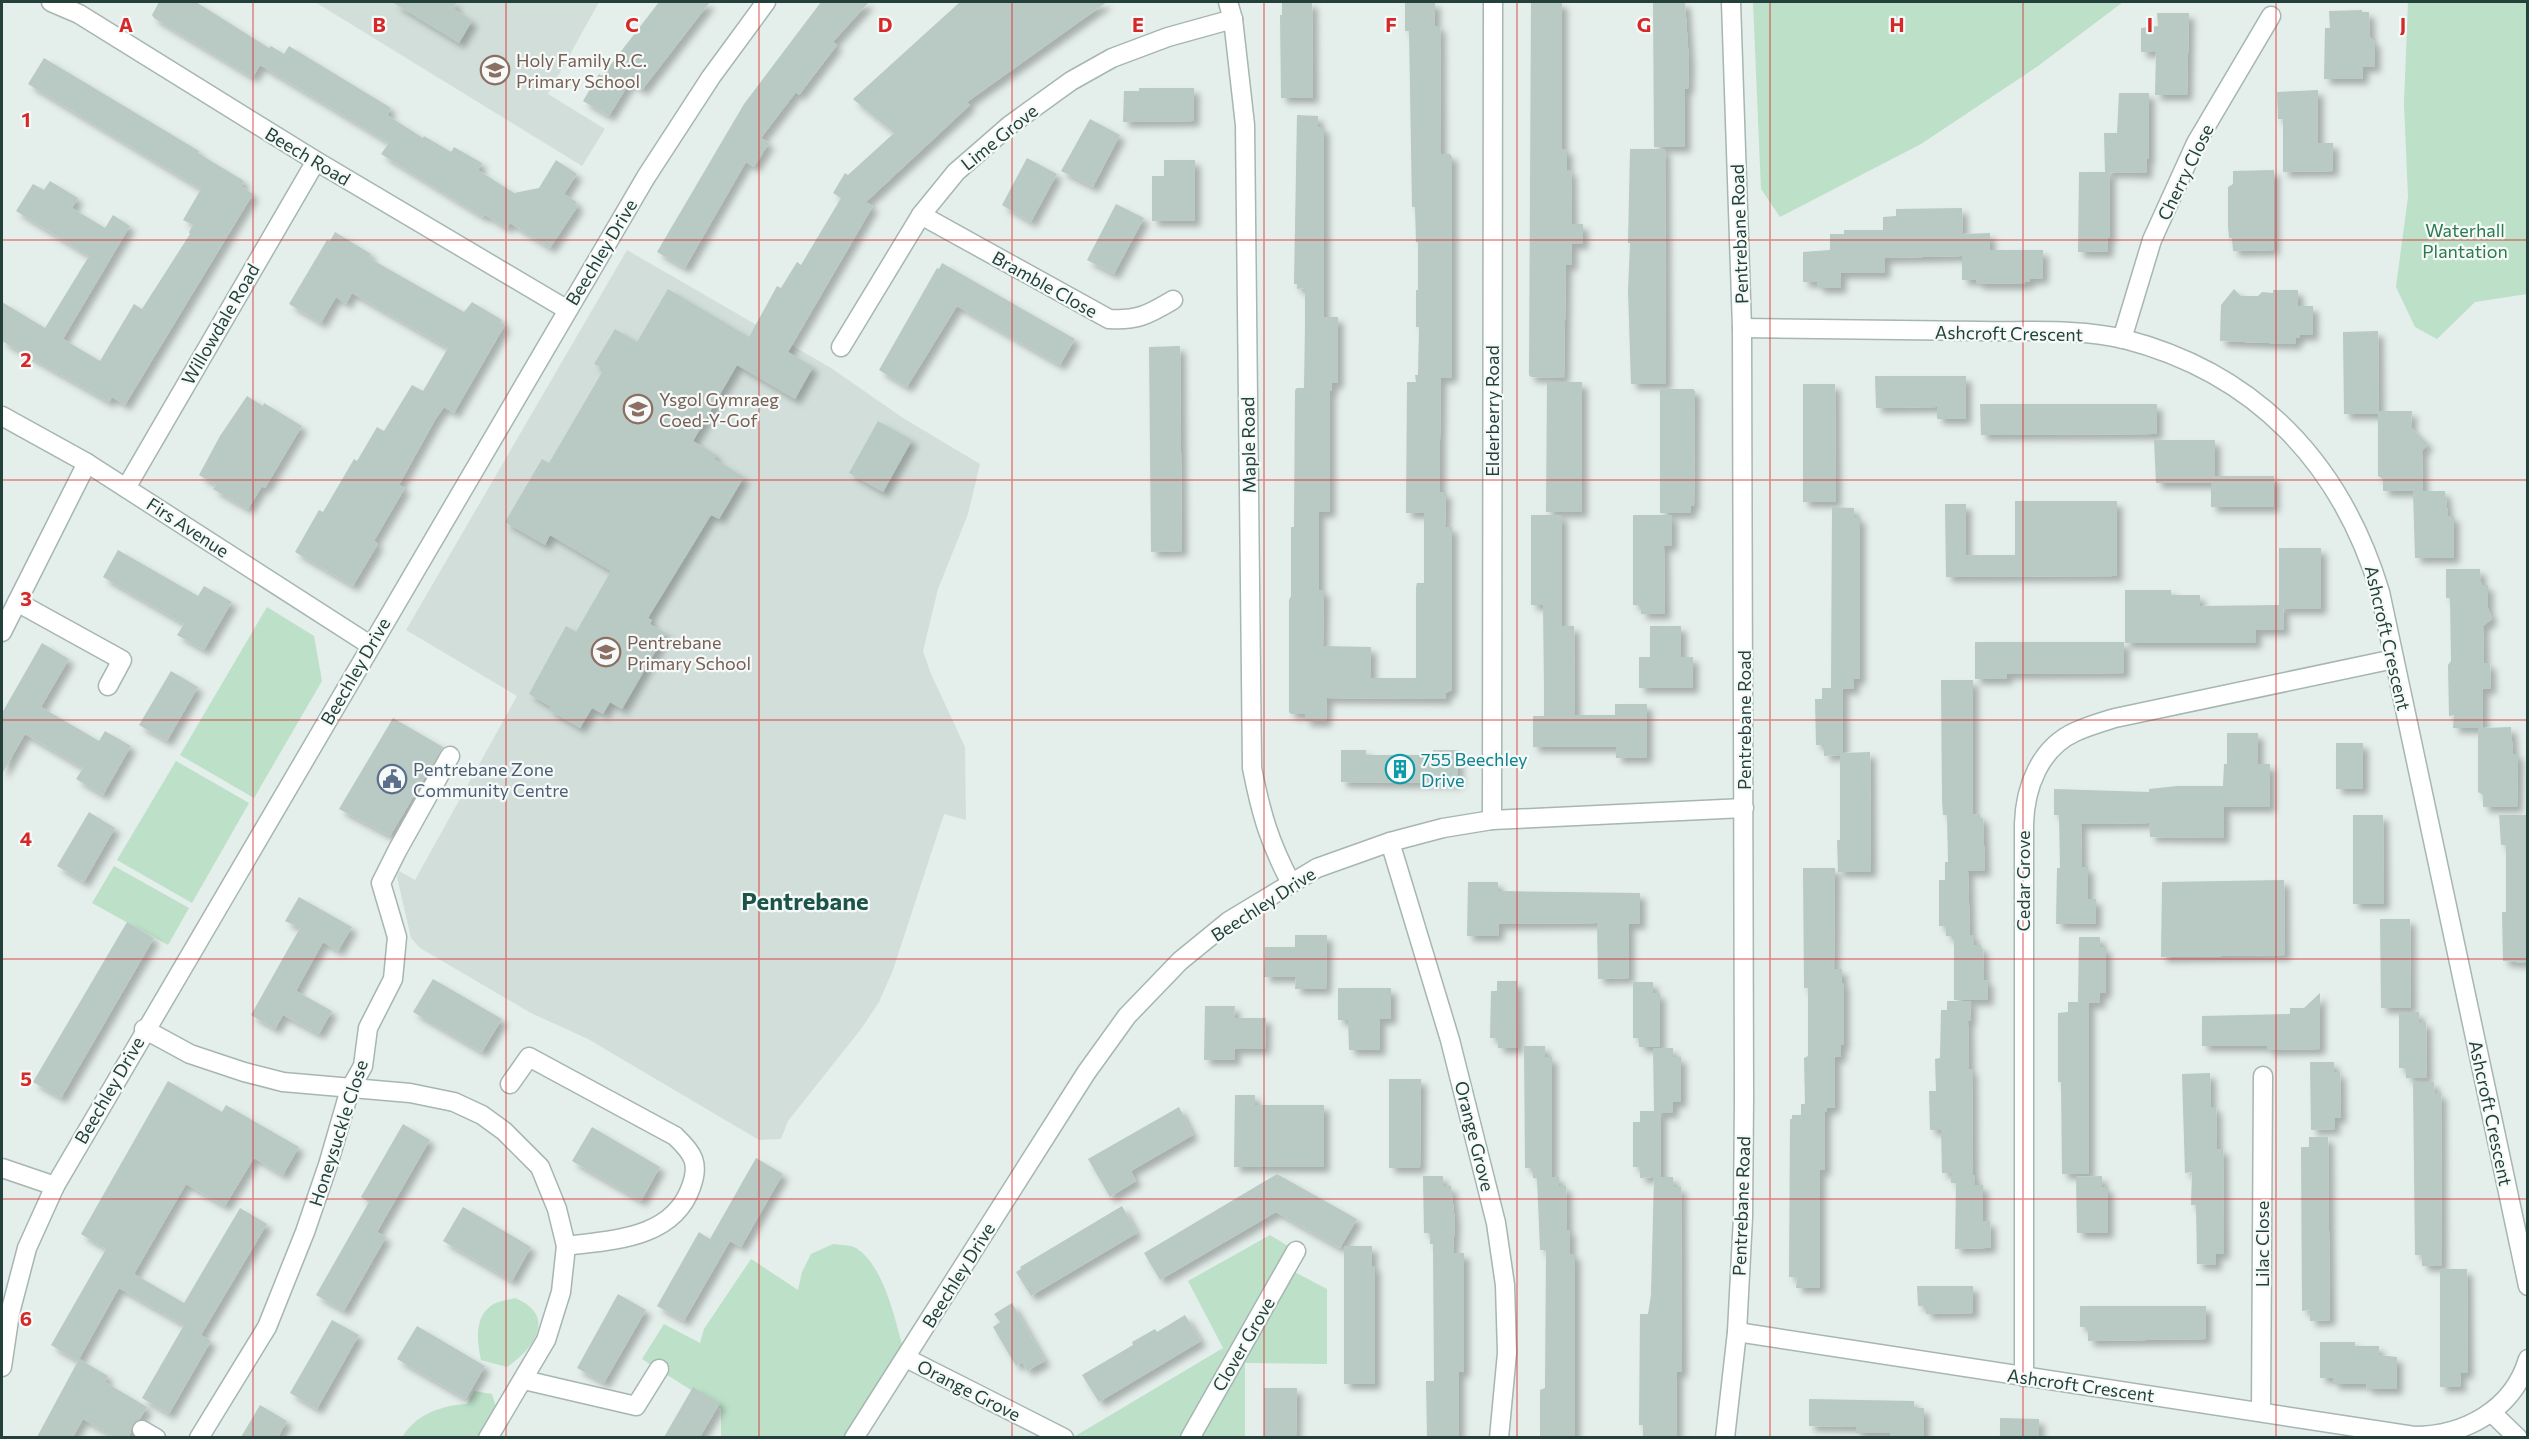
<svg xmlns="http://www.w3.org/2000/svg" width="2529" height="1439" viewBox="0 0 2529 1439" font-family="Commissioner,sans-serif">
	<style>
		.built { fill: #d2ded9 }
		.green { fill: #bce0c8 }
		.building { fill: #b9c9c3; filter: url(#shadow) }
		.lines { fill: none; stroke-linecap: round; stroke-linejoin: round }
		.minor-casing { stroke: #a6b6b2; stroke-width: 21 }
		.minor { stroke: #fff; stroke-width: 18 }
		.grid { fill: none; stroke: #d62828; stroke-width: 1.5; stroke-opacity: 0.55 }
		.labels { text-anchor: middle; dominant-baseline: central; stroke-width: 4.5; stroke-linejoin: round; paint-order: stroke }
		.education-label { font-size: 18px; fill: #785e54; stroke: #f5faf8; text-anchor: start }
		.street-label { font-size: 18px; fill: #23403a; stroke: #f5faf8 }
		.park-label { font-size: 18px; fill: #2b794e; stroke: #f5faf8 }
		.culture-label { font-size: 18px; fill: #0d838f; stroke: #f5faf8; text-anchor: start }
		.service-label { font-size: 18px; fill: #4e5e75; stroke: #f5faf8; text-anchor: start }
		.district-label { font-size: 24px; font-weight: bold; fill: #1d544a; stroke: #f5faf8 }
		.grid-label { font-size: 20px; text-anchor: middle; font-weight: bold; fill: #d62828; stroke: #f5faf8; stroke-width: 4.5; stroke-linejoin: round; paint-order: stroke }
	</style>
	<defs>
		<filter id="shadow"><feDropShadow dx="5.5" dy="5.5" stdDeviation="3" flood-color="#0004"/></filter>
	</defs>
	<rect width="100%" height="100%" fill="#e4eeea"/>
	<g class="built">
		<path d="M315 2H599L548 94 605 129 582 166Z"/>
		<path d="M627 250 831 368 903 418 980 464 968 514 938 589 923 651 931 674 965 747 966 820 944 814 893 970 879 1002 861 1029 788 1121 781 1139 759 1140 588 1039 531 1013 420 948 411 938 397 877 399 871 415 880 517 696 406 630Z"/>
	</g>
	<g class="green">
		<path d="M1753 2H2123L2038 66 1921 144 1780 217 1761 189Z"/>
		<path d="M2408 2H2527V294L2475 302 2437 339 2415 327 2396 287 2408 197 2404 104Z"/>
		<path d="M267 607 314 636 322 681 254 798 180 755Z"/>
		<path d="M176 761 249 803 192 903 117 860Z"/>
		<path d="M114 866 189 908 168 945 92 903Z"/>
		<path d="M1270 1235 1296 1251 1287 1268 1327 1289V1364L1245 1363V1437L1072 1438 1223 1348 1188 1281Z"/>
		<path d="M833 1244C841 1245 850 1245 856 1248 886 1267 896 1326 906 1358L854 1438 721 1437V1409L642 1359 664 1324 700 1343 704 1329 751 1259 798 1290 802 1272 811 1254Z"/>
		<path d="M515 1298C557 1315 535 1348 507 1367L481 1360C477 1342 474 1317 492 1305 498 1301 509 1300 515 1298Z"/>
		<path d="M474 1391 492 1394 496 1407 483 1437 402 1438C414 1415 442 1405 467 1404Z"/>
	</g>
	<g class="building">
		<path d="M159 2H196L269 48 271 46 284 54 289 46 391 108 387 115 423 138 424 136 451 152 454 147 482 163 478 170 514 193 539 188 556 160 577 174 564 194 577 202 575 204 578 206 550 248 510 223 507 228 485 215 483 217 381 154 389 143 325 104 260 65 253 77 250 76 154 18 152 15Z"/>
		<path d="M392 2H457L453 8 472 21 459 43Z"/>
		<path d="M659 2H710L642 90 630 82 609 116 583 101 599 74 602 76Z"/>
		<path d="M821 2H869L833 42 837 45 799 95 796 92 761 138 769 143 754 167 746 162 685 268 657 252 744 104Z"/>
		<path d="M960 2H1107L967 102 970 105 866 202 873 206 788 352 813 367 795 399 737 365 693 441 716 455 714 459 744 477 719 519 711 515 648 618 652 620 650 624 666 633 622 709 610 702 603 714 592 708 580 728 549 710 551 707 529 694 566 626 576 632 611 571 550 535 545 545 505 522 542 459 549 463 604 369 594 364 615 329 637 342 668 289 749 337 777 286 781 288 797 262 801 265 841 198 833 193 845 173 848 175 894 133 853 99Z"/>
		<path d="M1282 2H1312L1313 98H1281L1280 15H1282Z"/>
		<path d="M1405 2H1435V26H1440L1441 154H1450L1452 157V377L1441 378 1440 440V492H1446L1445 527H1452V690L1446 693V699L1327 698 1326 721H1305V714H1291L1289 712V600L1291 596V527H1294L1295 390 1297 388H1304L1305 326V288L1297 289V284H1294L1297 115 1318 116V127H1324V317H1338V383H1332V391H1330V512H1319V590H1324L1323 646 1371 647V678H1416V587L1417 583H1424V513H1406L1407 382H1416L1415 375H1418L1419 327H1416V290H1418V242H1416L1415 207H1412L1409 31H1405Z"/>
		<path d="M1531 2H1562V149H1567V170H1571L1572 224H1583V244H1572V265H1566L1564 378 1531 377 1529 375Z"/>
		<path d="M1653 2H1685L1689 62 1688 89H1685V147H1654Z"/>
		<path d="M2362 10V12H2369L2370 37 2375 43V67H2363V79H2324L2325 28H2330L2329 11Z"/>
		<path d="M2157 13H2189L2187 95H2155L2156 52H2141V28L2158 26Z"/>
		<path d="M44 58 199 151 198 153 244 181 241 186 253 194 125 405 112 397 109 402 2 341V302L45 328 89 256 16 211 33 184 44 190 50 181 78 198 72 208 105 228 113 215 130 226 63 339 100 361 134 304 142 309 190 234 189 232 193 225 183 220 201 189 28 84Z"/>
		<path d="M1139 88H1194V121L1123 122 1124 91H1139Z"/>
		<path d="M2318 90V143H2333V171L2283 172V119H2278L2277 92Z"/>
		<path d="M2119 93H2149V159H2147V173L2110 172V238H2108V252H2078L2079 172H2105L2104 133H2117Z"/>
		<path d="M1090 119 1120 135 1093 187 1061 171Z"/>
		<path d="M1630 149H1665L1666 384H1631L1628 291 1630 243H1628Z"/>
		<path d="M1027 158 1057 174 1031 222 1002 205Z"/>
		<path d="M1164 160H1195V221H1152V176H1164Z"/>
		<path d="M2274 170V250L2233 251 2232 238H2229L2228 226V187L2233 184V171Z"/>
		<path d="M1116 204 1144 218 1114 274 1087 260Z"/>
		<path d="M1962 208 1963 234 1990 233V250H2043V278L2030 279V282H2025V284H1978L1976 280H1962V256L1885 258V273H1841V288H1819L1817 282H1803V252L1830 250V234H1844V230H1883V217L1896 216V209Z"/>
		<path d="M335 232 371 254 369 258 464 312 472 302 502 320 501 323 505 325 454 413 444 407 435 420 399 485 405 488 374 541 378 544 353 586 295 552 319 510 323 512 354 459 357 461 377 427 384 431 412 385 423 391 448 348 352 293 346 304 336 297 321 323 289 304 327 240 330 241Z"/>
		<path d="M942 263 1075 339 1060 365 957 306 907 387 879 370 937 268 939 269Z"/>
		<path d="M2234 289 2241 296H2258L2262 292 2273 293V290H2298V306H2313V335H2300V337L2296 338V344L2220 341 2221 305Z"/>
		<path d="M2378 331 2379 411H2412L2411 427 2428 444 2422 451 2423 491H2445L2448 516H2454V558H2415L2413 491H2383V479L2378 476V414H2344L2343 332Z"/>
		<path d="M1180 346 1182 551 1151 552 1149 347Z"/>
		<path d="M1875 376H1966V419H1937V407L1876 408Z"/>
		<path d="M1547 382H1582V512H1546Z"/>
		<path d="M1803 384H1835L1836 502H1803Z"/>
		<path d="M1660 389H1693L1695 391 1694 506 1691 505V513H1660Z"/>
		<path d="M247 396 263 406 264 403 302 426 265 488 262 486 248 509 213 489 216 485 199 475 220 436Z"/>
		<path d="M1980 404H2157V434L1981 435Z"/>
		<path d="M878 421 912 440 883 492 849 473Z"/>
		<path d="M2154 440H2215V476H2274V507H2211V483H2156Z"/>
		<path d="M2015 501H2117V576L1946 577 1945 504H1966V555H2015Z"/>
		<path d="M1832 507 1854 508V517H1860V679H1854V689H1843V753L1870 752 1871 872H1838L1837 840H1840V755L1824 756V745H1816L1815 699H1822V688H1831Z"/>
		<path d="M1531 515H1562V626H1574L1575 715H1615V704H1647V758H1616V747H1533V716H1544V688L1543 605H1531Z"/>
		<path d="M1633 515H1672V546H1664L1665 614H1641V605H1633Z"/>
		<path d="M2279 548H2321V609H2283L2284 630H2256V643H2125V590H2171V595H2200V606L2279 605Z"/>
		<path d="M118 550 198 596 204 586 232 602 204 650 177 635 184 624 103 577Z"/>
		<path d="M2446 569H2480L2481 582 2482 585H2488V608L2492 619 2483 626 2484 663H2490L2491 689H2483V728L2511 727 2513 754H2518L2517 807H2483V795L2478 792V728H2453L2454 715 2449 716 2448 665 2451 661 2450 598H2446Z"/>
		<path d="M1650 626H1681V657H1693V688H1639V657H1650Z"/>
		<path d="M1975 642H2124V673L2007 674V679H1975Z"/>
		<path d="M42 643 69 659 41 707 99 741 105 731 131 746 103 795 76 779 83 768 25 734 2 774V713Z"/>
		<path d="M171 671 198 687 167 741 139 725Z"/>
		<path d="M1941 680H1973V815L1980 814V818H1983L1985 871H1968L1970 935H1974V945H1981V949H1983L1984 980H1988V1000H1954V936H1946V926H1939V880H1945V862H1948L1947 815H1943L1942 800Z"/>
		<path d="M393 718 443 747 390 836 339 809Z"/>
		<path d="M2227 733H2258V764H2270V807H2224V838L2150 837 2149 823 2081 824 2082 867H2088V899H2096V924H2056L2057 868H2060L2059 815H2054V789L2149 792V789L2177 786H2223L2224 764H2227Z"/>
		<rect x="2336" y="743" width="27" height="46"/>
		<path d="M1341 750H1366V755H1433V750H1458V783L1341 782Z"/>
		<path d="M89 812 115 828 84 882 57 866Z"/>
		<path d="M2353 815H2383L2384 904H2353Z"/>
		<path d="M2499 815H2528V963L2503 961 2502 912H2506V845H2501Z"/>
		<path d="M1803 868H1835L1834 969H1842V983H1844V1045H1841V1057H1835V1102L1834 1108H1827V1112H1825V1170H1820V1288H1796L1797 1277H1789L1790 1119H1792V1115H1801V1104H1805L1804 1058 1808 1056V988H1804Z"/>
		<path d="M2284 880 2285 955 2161 957 2162 882Z"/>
		<path d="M1468 882H1498V891L1640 893V924H1629V978L1598 979 1597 923 1499 924 1498 936H1467Z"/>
		<path d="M299 897 352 927 338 951 323 942 296 991 332 1011 319 1034 283 1015 275 1029 251 1015 300 928 285 921Z"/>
		<path d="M2380 919H2410L2411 1008H2381Z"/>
		<path d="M127 922 154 938 61 1098 33 1082Z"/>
		<path d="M1295 935H1327L1326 989H1295L1296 977H1264L1265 947H1295Z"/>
		<path d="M2079 937H2100V947H2106V993H2100V1003H2089V1174H2062L2061 1082H2058V1013L2068 1012V1002H2078Z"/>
		<path d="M433 979 502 1019 482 1052 413 1012Z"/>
		<path d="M1497 981H1517L1518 1048H1498V1038H1490L1491 991H1497Z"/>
		<path d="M1633 982H1653V993H1660V1047H1639V1038H1633Z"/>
		<path d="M1338 988H1391V1019H1380V1050H1349L1348 1020H1338Z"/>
		<path d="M2320 993V1049L2267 1050V1046H2202V1016L2290 1014V1008H2304Z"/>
		<path d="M1947 1001H1971L1970 1021H1968L1969 1069H1972L1973 1175H1975V1185H1983V1221H1990L1991 1247 1986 1248 1955 1249 1956 1183H1951V1173H1942L1941 1130H1930L1929 1091H1936L1935 1059 1940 1058 1941 1010H1947Z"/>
		<path d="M1205 1006H1235L1234 1018H1266L1265 1049H1235V1060H1204Z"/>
		<path d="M2399 1012H2419V1022H2426L2427 1078H2406V1068H2399Z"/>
		<path d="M1524 1046H1545V1057H1552V1177H1559V1186H1566L1567 1230H1570V1254H1575V1437H1540V1390L1545 1388 1546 1250H1540L1537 1178H1533V1168H1525Z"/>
		<path d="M1653 1048H1673V1057H1681V1102H1673V1113H1661V1177H1673L1674 1187H1681L1682 1372H1677V1437H1643V1425H1639L1640 1314H1648L1651 1295 1654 1177 1640 1178V1167H1633V1122H1640V1111H1654Z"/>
		<path d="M2310 1062H2334V1072H2340L2341 1118H2334L2335 1129 2311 1130Z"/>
		<path d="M2210 1073 2211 1107H2216L2217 1149H2223L2224 1254H2216V1265L2197 1264 2196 1205H2191L2192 1172 2185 1173 2182 1074Z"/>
		<path d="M1389 1079H1421L1420 1168H1389Z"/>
		<path d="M168 1081 222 1112 226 1105 299 1147 283 1175 254 1158 225 1206 186 1184 134 1274 184 1303 240 1208 267 1224 201 1335 211 1341 169 1414 142 1398 184 1325 119 1288 78 1361 51 1345 106 1249 81 1234Z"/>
		<path d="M2413 1082H2434L2435 1093H2441L2442 1266H2422V1255H2415Z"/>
		<path d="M1235 1095H1255V1105H1324V1167H1234Z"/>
		<path d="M1179 1107 1193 1135 1131 1171 1136 1181 1110 1197 1088 1159Z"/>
		<path d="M403 1124 430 1140 377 1232 386 1237 344 1311 316 1295 369 1202 361 1197Z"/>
		<path d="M592 1127 660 1167 641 1201 572 1161Z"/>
		<path d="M2309 1137H2328L2330 1320 2310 1321V1310L2302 1311 2301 1147H2309Z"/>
		<path d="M756 1158 783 1174 741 1247 730 1241 684 1321 657 1306 699 1232 710 1239Z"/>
		<path d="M1277 1174 1357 1219 1340 1248 1276 1212 1160 1280 1144 1253Z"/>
		<path d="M1423 1176H1443V1186H1451L1455 1222 1453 1253H1464V1372H1459V1437H1427L1426 1381H1434L1433 1244H1430V1233H1424Z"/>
		<path d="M2102 1176V1187H2108V1233H2077L2076 1177Z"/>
		<path d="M1122 1206 1137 1233 1031 1296 1016 1272 1021 1269 1020 1267Z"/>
		<path d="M463 1207 531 1247 512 1281 443 1241Z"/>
		<path d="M1344 1246H1372V1266H1375V1384H1344Z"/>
		<path d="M2440 1269H2467L2468 1373H2460L2461 1387H2440Z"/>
		<path d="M1917 1286H1973V1313L1926 1314V1306H1918Z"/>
		<path d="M618 1294 646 1310 604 1383 577 1368Z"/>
		<path d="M1012 1303 1045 1361 1027 1371 1022 1362 1016 1366 993 1327 1000 1322 994 1314Z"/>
		<path d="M2080 1306H2206V1339L2088 1341V1327H2080Z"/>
		<path d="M1185 1315 1201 1341 1099 1402 1082 1375 1133 1345 1132 1342 1155 1329 1157 1332Z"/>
		<path d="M332 1320 359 1335 317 1409 290 1393Z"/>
		<path d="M417 1326 485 1366 466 1399 397 1359Z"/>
		<path d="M2320 1342H2355V1346H2379V1355L2397 1357V1389H2367L2366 1384H2333V1378H2320Z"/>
		<path d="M79 1359 108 1376 105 1382 147 1407 140 1419 133 1424 129 1437H114L83 1419 73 1437H37Z"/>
		<path d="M693 1387 720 1403 700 1437H664Z"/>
		<path d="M1264 1388H1297L1296 1437H1264Z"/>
		<path d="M1809 1399 1914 1401V1408H1924V1437H1890V1433H1856V1427L1809 1426Z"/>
		<path d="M260 1405 287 1421 278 1437H241Z"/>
		<path d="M2000 1418 2039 1419V1437H2000Z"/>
	</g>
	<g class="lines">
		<g class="minor-casing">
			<g id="minor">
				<path d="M51 2 79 14 316 161 566 309"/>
				<path d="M1228 2 1233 19 1245 125 1252 768C1261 813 1269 842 1291 883"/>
				<path d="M921 215 1109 319C1138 321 1149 314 1173 300"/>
				<path d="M1742 328C1821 329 1900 330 1979 331 2026 332 2078 328 2124 339 2256 373 2341 463 2380 592L2528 1286"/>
				<path d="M2122 339 2152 240 2196 143 2271 16"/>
				<path d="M841 347 921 215 956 172 1010 125 1071 81 1112 58 1168 37 1233 19"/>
				<path d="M2 416 87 463 370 645"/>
				<path d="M126 488 316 161"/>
				<path d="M17 602 122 660 108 686"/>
				<path d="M2 632 87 463"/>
				<path d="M1492 820 1493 2"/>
				<path d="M1390 842 1450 1040 1496 1223 1505 1285 1507 1353 1499 1438"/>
				<path d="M144 1029 190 1054 244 1072 283 1082 410 1093 454 1102 482 1115 504 1131 540 1167 557 1209 566 1246 561 1292 546 1340 488 1438"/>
				<path d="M510 1084 529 1057 675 1136C693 1153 700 1163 691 1187 673 1239 612 1240 566 1246"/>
				<path d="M2 1168 55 1186"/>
				<path d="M1737 1332 2414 1436C2464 1436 2513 1410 2528 1359"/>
				<path d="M906 1358 1064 1438"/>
				<path d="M2 1367 10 1313 27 1248 55 1186 646 177 711 77 766 2"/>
				<path d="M2024 1377V824C2025 787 2040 748 2075 732 2088 726 2102 722 2115 718L2394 659"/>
				<path d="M524 1380 636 1406 659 1369"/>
				<path d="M2261 1412 2263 1076"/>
				<path d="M2491 1412 2518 1438"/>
				<path d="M142 1430 156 1438"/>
				<path d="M199 1438 267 1327 305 1232 328 1165 350 1089 363 1066 368 1028 393 979 397 937 381 883 397 851 450 756"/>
				<path d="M854 1438 1086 1073 1127 1016 1180 961 1229 921 1317 868 1390 842 1443 828 1492 820 1744 808"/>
				<path d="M1190 1438 1296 1251"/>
				<path d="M1725 1438 1737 1332 1743 1217 1744 1097 1742 328 1731 2"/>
			</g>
		</g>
		<use href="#minor" class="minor"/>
	</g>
	<path class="grid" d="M253 2V1438M506 2V1438M759 2V1438M1012 2V1438M1264 2V1438M1517 2V1438M1770 2V1438M2023 2V1438M2276 2V1438M2 240H2528M2 480H2528M2 720H2528M2 959H2528M2 1199H2528"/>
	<defs>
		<g id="school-ring" transform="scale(1.5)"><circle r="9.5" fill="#f5faf8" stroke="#8d6e63" stroke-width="1.5"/><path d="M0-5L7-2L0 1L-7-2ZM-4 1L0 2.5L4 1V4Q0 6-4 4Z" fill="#8d6e63"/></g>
		<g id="building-ring" transform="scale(1.5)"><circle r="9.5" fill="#f5faf8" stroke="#0f9aa8" stroke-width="1.5"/><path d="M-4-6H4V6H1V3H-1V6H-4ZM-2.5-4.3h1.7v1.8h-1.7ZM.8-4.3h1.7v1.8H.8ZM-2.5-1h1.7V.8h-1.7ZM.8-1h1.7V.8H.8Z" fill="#0f9aa8"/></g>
		<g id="civic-ring" transform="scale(1.5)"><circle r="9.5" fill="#f5faf8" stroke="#5c6f8a" stroke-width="1.5"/><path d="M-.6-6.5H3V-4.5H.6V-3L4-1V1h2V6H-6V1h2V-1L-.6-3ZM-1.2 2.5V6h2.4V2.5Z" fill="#5c6f8a"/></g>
	</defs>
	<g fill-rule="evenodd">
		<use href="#school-ring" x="495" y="70"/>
		<use href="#school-ring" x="638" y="409"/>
		<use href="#school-ring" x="606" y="652"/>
		<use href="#building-ring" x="1400" y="769"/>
		<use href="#civic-ring" x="392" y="779"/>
	</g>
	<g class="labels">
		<g class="education-label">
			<text x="516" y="60">Holy Family R.C.<tspan x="516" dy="21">Primary School</tspan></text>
			<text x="659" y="399">Ysgol Gymraeg<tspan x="659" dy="21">Coed-Y-Gof</tspan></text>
			<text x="627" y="642">Pentrebane<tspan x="627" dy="21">Primary School</tspan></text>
		</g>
		<g class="street-label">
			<text transform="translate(999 137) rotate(-39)">Lime Grove</text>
			<text transform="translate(308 156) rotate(31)">Beech Road</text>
			<text transform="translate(2185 172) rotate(-64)">Cherry Close</text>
			<text transform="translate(1739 234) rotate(-92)">Pentrebane Road</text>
			<text transform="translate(601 252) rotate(-59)">Beechley Drive</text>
			<text transform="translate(1045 284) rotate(29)">Bramble Close</text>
			<text transform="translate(220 324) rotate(-60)">Willowdale Road</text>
			<text transform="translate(2009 333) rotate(1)">Ashcroft Crescent</text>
			<text transform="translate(1492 411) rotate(-90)">Elderberry Road</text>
			<text transform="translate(1248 445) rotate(-91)">Maple Road</text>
			<text transform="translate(188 527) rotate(33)">Firs Avenue</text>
			<text transform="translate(2388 638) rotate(77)">Ashcroft Crescent</text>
			<text transform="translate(355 671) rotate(-60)">Beechley Drive</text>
			<text transform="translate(1744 720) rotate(-90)">Pentrebane Road</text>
			<text transform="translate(2023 881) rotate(-90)">Cedar Grove</text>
			<text transform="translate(1263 904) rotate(-33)">Beechley Drive</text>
			<text transform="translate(109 1090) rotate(-60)">Beechley Drive</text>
			<text transform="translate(2491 1113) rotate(78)">Ashcroft Crescent</text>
			<text transform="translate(338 1133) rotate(-72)">Honeysuckle Close</text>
			<text transform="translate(1475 1136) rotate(76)">Orange Grove</text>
			<text transform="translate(1741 1206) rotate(-88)">Pentrebane Road</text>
			<text transform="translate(2262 1244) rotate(-90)">Lilac Close</text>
			<text transform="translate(958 1275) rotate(-58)">Beechley Drive</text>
			<text transform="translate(1243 1344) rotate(-60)">Clover Grove</text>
			<text transform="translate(2081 1385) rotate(8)">Ashcroft Crescent</text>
			<text transform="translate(969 1390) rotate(27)">Orange Grove</text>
		</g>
		<g class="park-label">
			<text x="2465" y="230">Waterhall<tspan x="2465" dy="21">Plantation</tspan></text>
		</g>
		<g class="culture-label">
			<text x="1421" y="759">755 Beechley<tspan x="1421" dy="21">Drive</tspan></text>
		</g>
		<g class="service-label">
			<text x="413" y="769">Pentrebane Zone<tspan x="413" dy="21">Community Centre</tspan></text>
		</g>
		<g class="district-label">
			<text x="805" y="900">Pentrebane</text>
		</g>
	</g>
	<g class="grid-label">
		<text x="126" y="32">A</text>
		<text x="379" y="32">B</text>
		<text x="632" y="32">C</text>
		<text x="885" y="32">D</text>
		<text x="1138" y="32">E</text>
		<text x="1391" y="32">F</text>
		<text x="1644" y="32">G</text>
		<text x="1897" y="32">H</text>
		<text x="2150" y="32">I</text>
		<text x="2403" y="32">J</text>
		<text x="26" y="127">1</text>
		<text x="26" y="367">2</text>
		<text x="26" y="606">3</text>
		<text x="26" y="846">4</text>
		<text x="26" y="1086">5</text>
		<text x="26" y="1326">6</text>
	</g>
	<rect width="2529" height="1439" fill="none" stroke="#23403a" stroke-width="6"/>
</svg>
